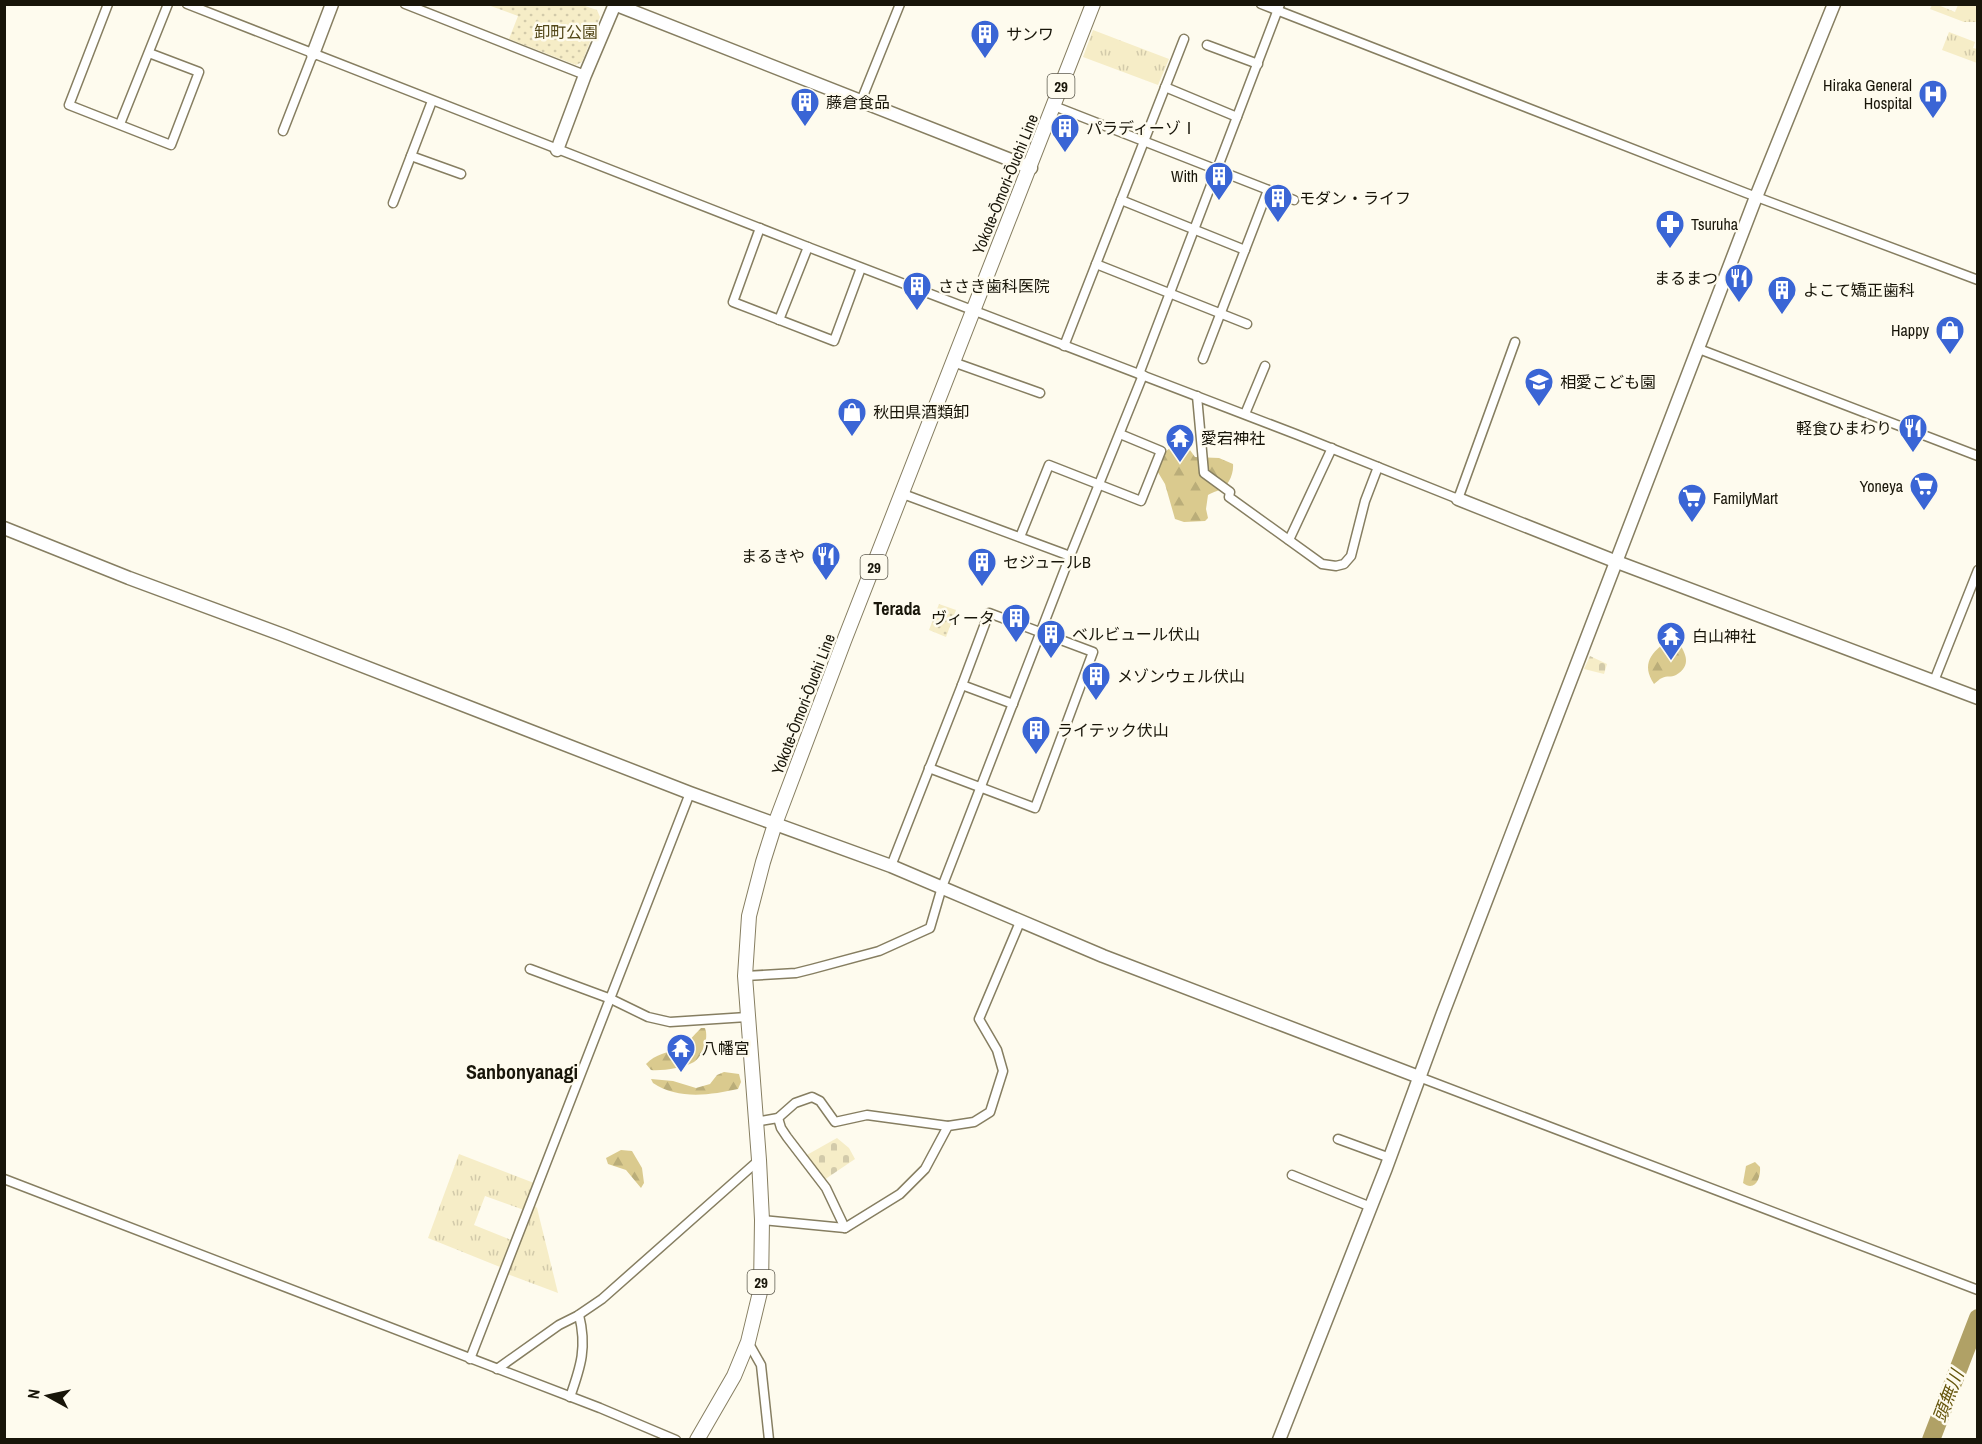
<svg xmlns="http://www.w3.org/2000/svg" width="1982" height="1444" viewBox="0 0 1982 1444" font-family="'Archivo Narrow','Noto Sans JP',sans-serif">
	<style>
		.grass { fill: url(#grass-tufts) }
		.forest { fill: url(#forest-firs) }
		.cemetery { fill: url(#cemetery-stones) }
		.park { fill: url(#park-dots) }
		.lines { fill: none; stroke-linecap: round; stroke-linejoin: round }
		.river { stroke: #b0a166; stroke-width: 18 }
		.street-casing { stroke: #867e61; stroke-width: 11 }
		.secondary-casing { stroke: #867e61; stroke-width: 15 }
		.primary-casing { stroke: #867e61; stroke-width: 16 }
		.street { stroke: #fff; stroke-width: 8 }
		.secondary { stroke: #fff; stroke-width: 12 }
		.primary { stroke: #fff; stroke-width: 14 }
		.labels { text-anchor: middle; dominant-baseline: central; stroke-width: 5; stroke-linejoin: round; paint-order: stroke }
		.shield { fill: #fefbee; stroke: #5d5a4e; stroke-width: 1.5 }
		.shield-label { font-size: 15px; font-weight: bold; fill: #181509 }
		.park-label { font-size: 16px; fill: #534819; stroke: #fefbee }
		.poi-label { font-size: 16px; fill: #181509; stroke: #fefbee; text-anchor: start }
		.street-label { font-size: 16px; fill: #181509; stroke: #fefbee }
		.neighbourhood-label { font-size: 18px; font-weight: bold; fill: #181509; stroke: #fefbee }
		.water-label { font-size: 18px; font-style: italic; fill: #65550b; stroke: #fefbee }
		.quarter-label { font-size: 20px; font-weight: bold; fill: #181509; stroke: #fefbee }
	</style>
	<defs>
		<pattern id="grass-tufts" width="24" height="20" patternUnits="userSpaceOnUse" patternTransform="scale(1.5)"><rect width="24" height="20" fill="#f6edc7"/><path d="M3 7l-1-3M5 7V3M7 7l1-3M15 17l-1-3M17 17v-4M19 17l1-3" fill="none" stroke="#d2caaa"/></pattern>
		<pattern id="forest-firs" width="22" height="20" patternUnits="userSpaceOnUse" patternTransform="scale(1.5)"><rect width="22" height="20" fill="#daca8e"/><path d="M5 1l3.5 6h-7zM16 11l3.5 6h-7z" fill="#baad79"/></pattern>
		<pattern id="cemetery-stones" width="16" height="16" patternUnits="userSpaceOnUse" patternTransform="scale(1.5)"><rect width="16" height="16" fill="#f6edc7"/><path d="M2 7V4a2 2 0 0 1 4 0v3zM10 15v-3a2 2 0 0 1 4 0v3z" fill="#d2caaa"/></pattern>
		<pattern id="park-dots" width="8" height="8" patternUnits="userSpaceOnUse" patternTransform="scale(1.5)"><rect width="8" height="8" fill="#f6edc7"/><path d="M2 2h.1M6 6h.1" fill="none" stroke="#d2caaa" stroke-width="1.8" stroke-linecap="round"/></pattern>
	</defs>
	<rect width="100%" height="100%" fill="#fefbee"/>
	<g class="grass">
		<path d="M1932 5H1938L1955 12 1958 5H1977V22H1964L1930 9Z"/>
		<path d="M1093 30 1169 59 1158 85 1083 57Z"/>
		<path d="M1949 32 1975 42 1973 48 1977 49V63L1942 50Z"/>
		<path d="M459 1154 534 1183 524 1210 485 1196 474 1225 511 1240 500 1267 428 1238Z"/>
		<path d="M534 1205 537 1208 558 1293 507 1274Z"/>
	</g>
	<g class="forest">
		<path d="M1179 445 1187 446 1195 457 1219 458 1233 464C1234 474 1228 488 1217 491 1214 492 1211 493 1208 495L1206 509 1208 518 1205 521 1184 522 1175 519 1165 484 1156 469C1162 457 1165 447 1179 445Z"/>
		<path d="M1669 640 1678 642C1686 653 1692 666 1676 675 1671 678 1667 675 1662 678 1659 679 1657 682 1654 684 1641 664 1651 652 1669 640Z"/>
		<path d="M701 1028H705C709 1038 703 1056 694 1062 684 1068 662 1071 651 1070L646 1064C656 1053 667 1054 680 1047 688 1043 694 1035 701 1028Z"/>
		<path d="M724 1072 739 1074 741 1082 738 1089C711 1095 678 1100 653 1083L651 1079 673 1081 696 1088 710 1084 717 1075Z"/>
		<path d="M621 1150 632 1151 642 1168 644 1183 641 1188 626 1170 608 1164 606 1158Z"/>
		<path d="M1755 1162 1760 1167C1761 1178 1755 1192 1743 1183L1746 1166Z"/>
	</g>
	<g class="cemetery">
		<path d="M1590 656 1607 664 1604 674 1584 669Z"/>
		<path d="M837 1138 849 1148 855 1159 824 1180 805 1156Z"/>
	</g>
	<g class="park">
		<path d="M488 5H582L597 10 600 17 582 62 576 65 509 39 518 16Z"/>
		<path d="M939 604 956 610 946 637 929 630Z"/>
	</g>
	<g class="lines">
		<path class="river" d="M1931 1440 1978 1318"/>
		<g class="street-casing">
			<g id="street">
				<path d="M108 4 69 105 171 145 199 72 149 53"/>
				<path d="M187 4 808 247 1298 435 1458 499 1515 342"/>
				<path d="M405 4 585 75"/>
				<path d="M1261 4 1746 193 1978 280"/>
				<path d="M1207 45 1258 64"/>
				<path d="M1165 87 1237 117"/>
				<path d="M861 101 900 4"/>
				<path d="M1054 106 1294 200"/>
				<path d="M120 124 168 4"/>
				<path d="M283 131 313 54"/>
				<path d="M411 156 461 174"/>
				<path d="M1121 200 1245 250"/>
				<path d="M393 203 432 101"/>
				<path d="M760 228 733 302 834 341 861 268"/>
				<path d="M1096 264 1247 324"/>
				<path d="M779 320 808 247"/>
				<path d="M1064 346 1184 39"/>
				<path d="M1699 349 1978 456"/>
				<path d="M1203 359 1268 190"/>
				<path d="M953 362 1040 393"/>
				<path d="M1139 374 1280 4"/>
				<path d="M1197 396 1204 473 1230 492 1229 497 1322 564 1336 566 1344 564 1351 556 1365 501 1378 467"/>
				<path d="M1245 414 1265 366"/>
				<path d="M903 494 1070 556"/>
				<path d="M1020 537 1049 465 1141 501 1161 451 1120 434"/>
				<path d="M1289 540 1332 448"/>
				<path d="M1934 681 1978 570"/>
				<path d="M929 768 1035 808 1093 652 989 613 962 685 1013 704"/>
				<path d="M891 866 962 685"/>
				<path d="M530 969 611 999 648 1017 670 1022 747 1017"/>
				<path d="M745 976 796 973 812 969 879 951 930 928 942 887 1070 556 1143 375"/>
				<path d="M1419 1077 1978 1290"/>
				<path d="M778 1118 781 1128 787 1137 826 1188 845 1228"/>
				<path d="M755 1122 778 1118 795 1103 812 1097 820 1101 835 1122 867 1115 948 1126"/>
				<path d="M1338 1139 1390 1158"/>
				<path d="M1292 1175 1371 1207"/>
				<path d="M4 1179 600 1408 676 1440"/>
				<path d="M762 1220 845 1228 900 1194 925 1169 948 1126 974 1122 990 1112 1003 1071 997 1050 979 1019 1020 922"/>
				<path d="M748 1342 761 1365 769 1440"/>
				<path d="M470 1359 690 793"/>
				<path d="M497 1369 559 1325 577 1316 602 1299 759 1160"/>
				<path d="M570 1397C581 1366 587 1347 579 1315"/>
			</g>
		</g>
		<g class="secondary-casing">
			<g id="secondary">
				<path d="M614 4 1031 168"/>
				<path d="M313 54 332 4"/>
				<path d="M557 150 585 75 615 4"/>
				<path d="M1458 499 1617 562 1978 698"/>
				<path d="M4 528 129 578 283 635 690 793 891 866 1103 956 1419 1077"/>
				<path d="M1279 1440 1386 1168 1443 1013 1756 197 1834 4"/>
			</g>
		</g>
		<g class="primary-casing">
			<path id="primary" d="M697 1440 734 1376 748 1342 761 1288 762 1220 759 1160 745 976 749 916 763 862 775 824 844 641 1093 4"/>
		</g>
		<use href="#street" class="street"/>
		<use href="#secondary" class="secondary"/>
		<use href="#primary" class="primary"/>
	</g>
	<defs>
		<g id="building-pin" transform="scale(1.5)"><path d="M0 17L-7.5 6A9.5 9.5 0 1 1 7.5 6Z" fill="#3a65d5" stroke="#fefbee"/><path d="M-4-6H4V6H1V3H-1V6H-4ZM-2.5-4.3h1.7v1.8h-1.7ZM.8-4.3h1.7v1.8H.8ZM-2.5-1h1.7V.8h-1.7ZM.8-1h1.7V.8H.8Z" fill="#fff"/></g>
		<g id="hospital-pin" transform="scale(1.5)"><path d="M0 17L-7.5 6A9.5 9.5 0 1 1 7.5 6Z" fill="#3a65d5" stroke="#fefbee"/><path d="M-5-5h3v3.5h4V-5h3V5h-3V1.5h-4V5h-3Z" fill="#fff"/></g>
		<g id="pharmacy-pin" transform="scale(1.5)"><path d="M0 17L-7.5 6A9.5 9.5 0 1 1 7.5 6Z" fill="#3a65d5" stroke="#fefbee"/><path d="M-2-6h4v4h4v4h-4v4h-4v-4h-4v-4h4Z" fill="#fff"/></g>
		<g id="restaurant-pin" transform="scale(1.5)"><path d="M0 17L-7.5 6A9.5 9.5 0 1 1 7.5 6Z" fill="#3a65d5" stroke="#fefbee"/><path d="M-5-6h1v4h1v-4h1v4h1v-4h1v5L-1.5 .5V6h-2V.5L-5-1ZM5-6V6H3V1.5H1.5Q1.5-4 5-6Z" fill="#fff"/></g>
		<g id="shop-pin" transform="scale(1.5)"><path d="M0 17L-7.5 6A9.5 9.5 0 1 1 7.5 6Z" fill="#3a65d5" stroke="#fefbee"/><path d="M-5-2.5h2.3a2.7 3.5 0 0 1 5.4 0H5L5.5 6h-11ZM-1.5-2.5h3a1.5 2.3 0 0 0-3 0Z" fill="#fff"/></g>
		<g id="school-pin" transform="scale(1.5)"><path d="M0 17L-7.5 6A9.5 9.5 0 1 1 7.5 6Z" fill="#3a65d5" stroke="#fefbee"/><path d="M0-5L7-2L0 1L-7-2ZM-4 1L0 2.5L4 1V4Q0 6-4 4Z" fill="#fff"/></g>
		<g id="temple-pin" transform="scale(1.5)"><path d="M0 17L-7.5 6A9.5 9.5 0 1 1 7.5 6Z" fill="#3a65d5" stroke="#fefbee"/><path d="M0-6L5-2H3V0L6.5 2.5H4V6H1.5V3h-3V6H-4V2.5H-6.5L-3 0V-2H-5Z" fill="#fff"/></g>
		<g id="supermarket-pin" transform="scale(1.5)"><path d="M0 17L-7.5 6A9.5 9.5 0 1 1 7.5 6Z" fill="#3a65d5" stroke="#fefbee"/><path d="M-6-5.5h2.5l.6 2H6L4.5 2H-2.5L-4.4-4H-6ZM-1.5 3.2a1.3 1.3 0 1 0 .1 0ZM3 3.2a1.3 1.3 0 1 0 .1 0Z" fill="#fff"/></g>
	</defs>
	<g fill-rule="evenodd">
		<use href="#building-pin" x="985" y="34"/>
		<use href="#hospital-pin" x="1933" y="94"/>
		<use href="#building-pin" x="805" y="102"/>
		<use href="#building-pin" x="1065" y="128"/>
		<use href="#building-pin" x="1219" y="176"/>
		<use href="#building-pin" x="1278" y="198"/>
		<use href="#pharmacy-pin" x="1670" y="224"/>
		<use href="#restaurant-pin" x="1739" y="278"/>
		<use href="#building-pin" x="917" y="286"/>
		<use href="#building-pin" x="1782" y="290"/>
		<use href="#shop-pin" x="1950" y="330"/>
		<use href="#school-pin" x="1539" y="382"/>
		<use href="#shop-pin" x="852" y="412"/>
		<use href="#restaurant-pin" x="1913" y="428"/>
		<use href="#temple-pin" x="1180" y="438"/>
		<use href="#supermarket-pin" x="1924" y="486"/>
		<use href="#supermarket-pin" x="1692" y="498"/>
		<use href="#restaurant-pin" x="826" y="556"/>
		<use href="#building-pin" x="982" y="562"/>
		<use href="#building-pin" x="1016" y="618"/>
		<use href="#building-pin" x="1051" y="634"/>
		<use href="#temple-pin" x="1671" y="636"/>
		<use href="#building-pin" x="1096" y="676"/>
		<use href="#building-pin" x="1036" y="730"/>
		<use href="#temple-pin" x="681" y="1048"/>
	</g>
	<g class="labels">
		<g class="shield">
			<rect x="1047.5" y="74" width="27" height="24" rx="4.5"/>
			<rect x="860.5" y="555" width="27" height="24" rx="4.5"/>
			<rect x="747.5" y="1270" width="27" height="24" rx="4.5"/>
		</g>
		<g class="shield-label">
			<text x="1061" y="86">29</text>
			<text x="874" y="567">29</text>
			<text x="761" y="1282">29</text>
		</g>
		<g class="park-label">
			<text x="566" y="32">卸町公園</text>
		</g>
		<g class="poi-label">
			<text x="1006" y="34">サンワ</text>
			<text x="1912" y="85" text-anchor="end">Hiraka General<tspan x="1912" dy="18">Hospital</tspan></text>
			<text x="826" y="102">藤倉食品</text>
			<text x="1086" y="128">パラディーゾⅠ</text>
			<text x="1198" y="176" text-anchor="end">With</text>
			<text x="1299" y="198">モダン・ライフ</text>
			<text x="1691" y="224">Tsuruha</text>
			<text x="1718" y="278" text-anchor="end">まるまつ</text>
			<text x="938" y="286">ささき歯科医院</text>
			<text x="1803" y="290">よこて矯正歯科</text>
			<text x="1929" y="330" text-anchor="end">Happy</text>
			<text x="1560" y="382">相愛こども園</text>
			<text x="873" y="412">秋田県酒類卸</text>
			<text x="1892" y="428" text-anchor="end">軽食ひまわり</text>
			<text x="1201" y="438">愛宕神社</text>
			<text x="1903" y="486" text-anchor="end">Yoneya</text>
			<text x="1713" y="498">FamilyMart</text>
			<text x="805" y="556" text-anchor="end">まるきや</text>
			<text x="1003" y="562">セジュールB</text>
			<text x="995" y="618" text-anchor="end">ヴィータ</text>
			<text x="1072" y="634">ベルビュール伏山</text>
			<text x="1692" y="636">白山神社</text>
			<text x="1117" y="676">メゾンウェル伏山</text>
			<text x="1057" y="730">ライテック伏山</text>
			<text x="702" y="1048">八幡宮</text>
		</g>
		<g class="street-label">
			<text transform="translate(1005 184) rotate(-68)">Yokote-Ōmori-Ōuchi Line</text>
			<text transform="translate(803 704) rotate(-69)">Yokote-Ōmori-Ōuchi Line</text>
		</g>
		<g class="neighbourhood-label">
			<text x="897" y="608">Terada</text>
		</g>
		<g class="water-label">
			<text transform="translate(1948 1396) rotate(-69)">頭無川</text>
		</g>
		<g class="quarter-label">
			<text x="522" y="1071">Sanbonyanagi</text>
		</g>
	</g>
	<rect width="1982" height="1444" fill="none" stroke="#181509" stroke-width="12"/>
	<g transform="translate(48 1396) rotate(278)" stroke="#fefbee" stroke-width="4.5" paint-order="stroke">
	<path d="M0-4.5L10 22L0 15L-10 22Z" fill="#181509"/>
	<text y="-9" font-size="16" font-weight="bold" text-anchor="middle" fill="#181509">N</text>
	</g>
</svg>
